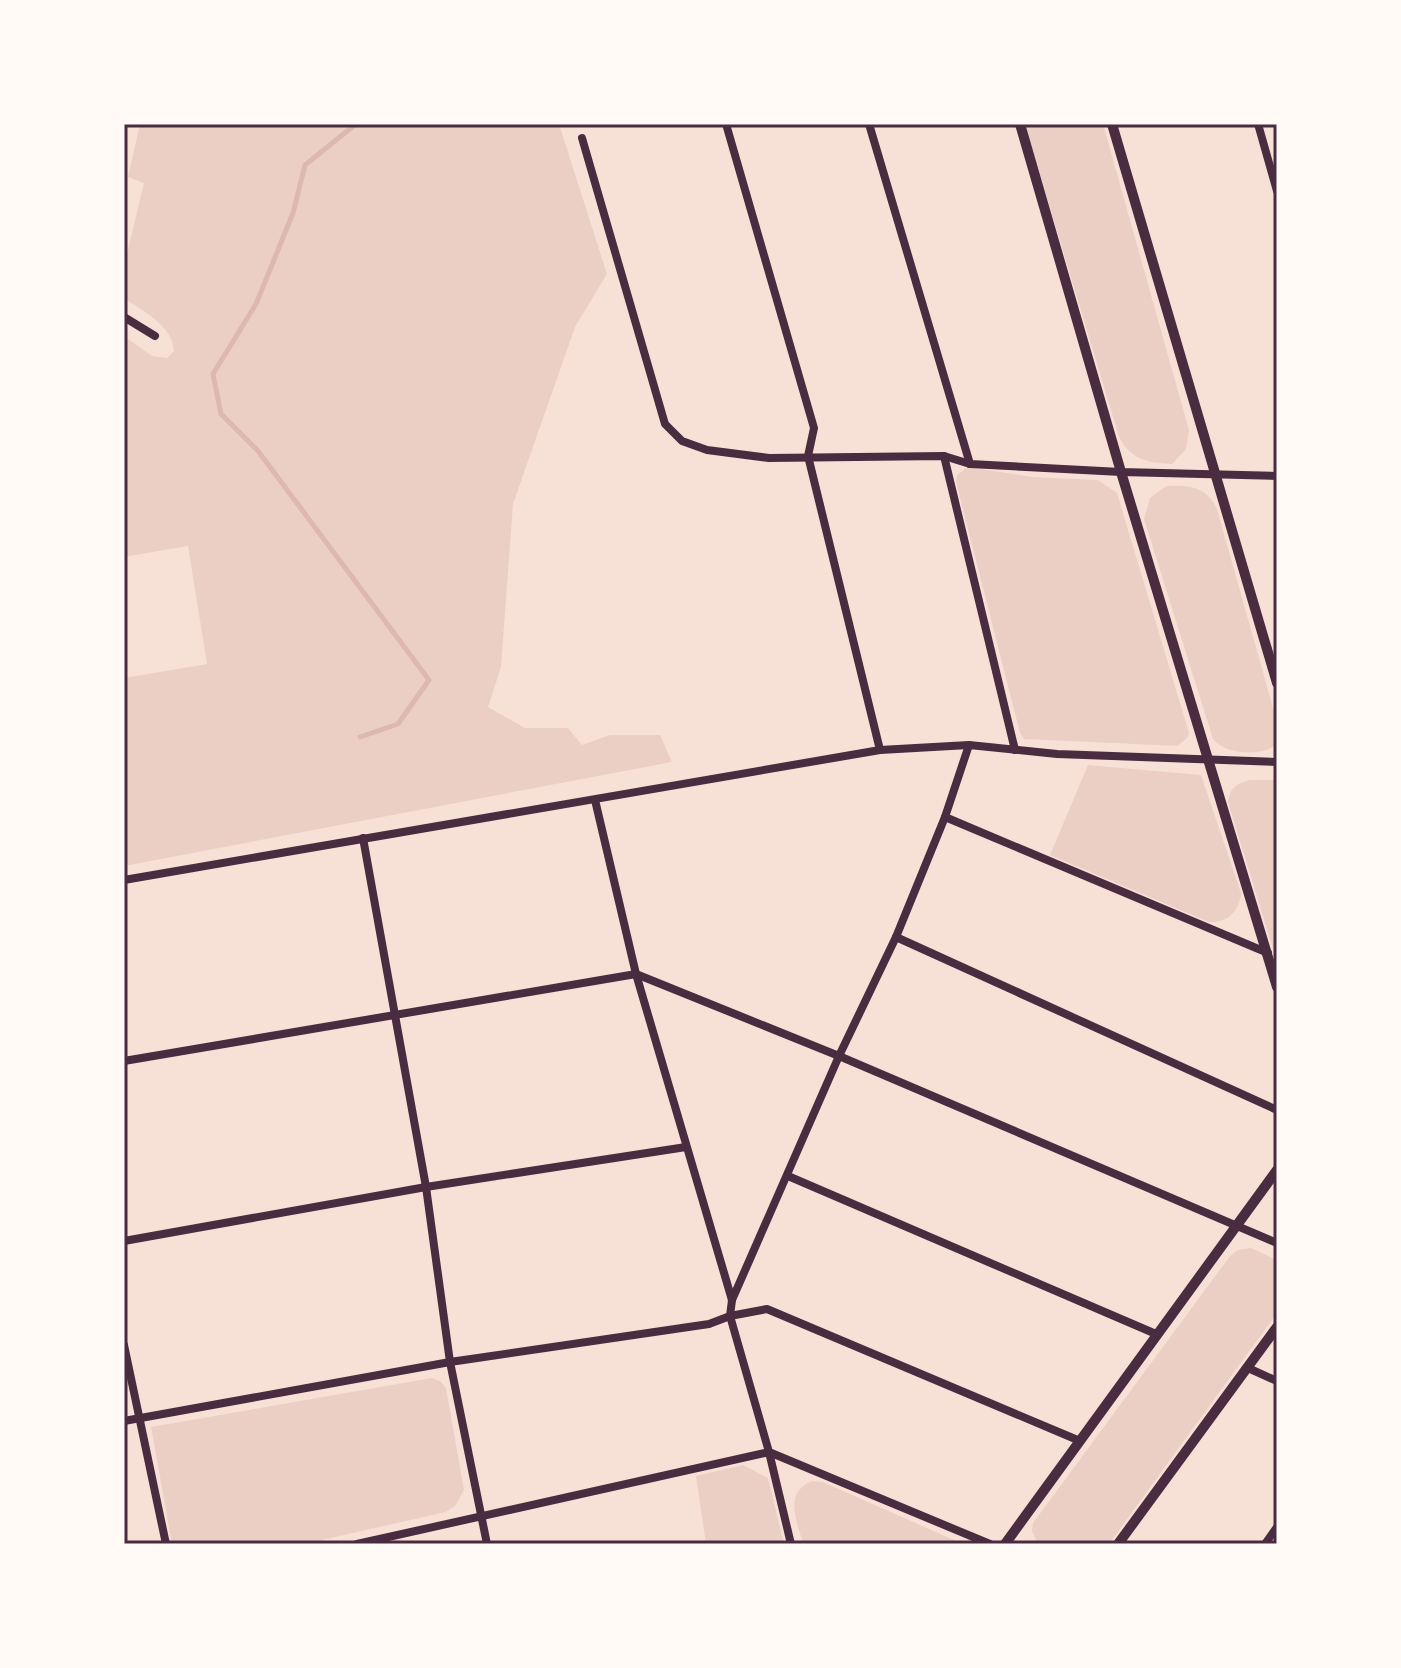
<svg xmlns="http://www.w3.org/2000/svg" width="1401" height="1668" viewBox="0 0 1401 1668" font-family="'Archivo Narrow',sans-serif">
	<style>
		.green { fill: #ebcfc5 }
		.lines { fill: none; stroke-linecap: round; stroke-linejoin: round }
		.stream { stroke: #dcb8b0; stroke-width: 5 }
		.minor { stroke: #4a2c40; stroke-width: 8 }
		.tertiary { stroke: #4a2c40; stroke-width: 10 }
		.neatline { fill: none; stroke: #4a2c40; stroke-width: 3 }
	</style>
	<rect width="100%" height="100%" fill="#f7e1d7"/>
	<g class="green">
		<path d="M140 124H559L607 274 575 327 513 504 501 667 488 707 525 728H568L582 745 610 735H660L672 762 124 866V678L207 664 188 546 124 557V336L152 356 167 358 174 351C172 325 144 312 124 298V266L144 183 128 177Z"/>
		<path d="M1025 124H1103L1189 430 1186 449 1172 464C1148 463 1131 460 1119 437Z"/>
		<path d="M968 467 1032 477 1098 480 1117 493 1189 733 1187 738 1178 746 1024 739 1020 733 956 482 957 475Z"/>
		<path d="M1166 486C1189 485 1206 486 1217 509L1277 722V744C1262 757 1226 755 1213 739L1144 519 1150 498Z"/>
		<path d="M1088 765 1201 775 1241 893C1240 910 1227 924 1209 922L1050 855Z"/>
		<path d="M1251 780H1277V962L1228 802C1230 787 1237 783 1251 780Z"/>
		<path d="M1251 1248 1277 1260V1313L1109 1544H1038L1032 1531 1033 1523 1230 1256 1238 1250Z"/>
		<path d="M432 1378 440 1381 446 1388 464 1490 455 1506 446 1512 304 1544H172L151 1427Z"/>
		<path d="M743 1465 768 1478 784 1544H706L696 1476Z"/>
		<path d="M812 1481 823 1482 963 1544H803C797 1521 783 1493 812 1481Z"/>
	</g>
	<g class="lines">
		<path class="stream" d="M356 124 305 165 293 213 256 304 213 374 221 414 258 451 429 680 398 724 360 737"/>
		<g class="minor">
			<path d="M726 124 814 428 808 456 880 750"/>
			<path d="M869 124 970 464"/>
			<path d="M1258 124 1277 191"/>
			<path d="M582 138 665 424 682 441 707 450 769 458 944 456 970 464 1121 472 1277 476"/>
			<path d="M124 317 155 336"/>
			<path d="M944 456 1015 750"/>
			<path d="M595 800 636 974 732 1300 730 1316 769 1452 791 1544"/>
			<path d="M945 817 1268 953"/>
			<path d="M363 838 426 1187 450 1362 487 1544"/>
			<path d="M124 880 880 750 969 745 1057 754 1277 762"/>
			<path d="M896 937 1277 1110"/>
			<path d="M124 1061 636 974 839 1056 1277 1243"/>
			<path d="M788 1176 1156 1334"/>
			<path d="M124 1241 426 1187 686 1147"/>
			<path d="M732 1300 839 1056 896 937 945 817 969 745"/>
			<path d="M124 1345 166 1544"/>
			<path d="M1248 1368 1277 1381"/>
			<path d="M124 1421 450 1362 709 1324 730 1316 767 1309 1080 1441"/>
			<path d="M357 1544 769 1452 990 1544"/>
			<path d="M1265 1544 1277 1527"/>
		</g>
		<g class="tertiary">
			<path d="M1020 124 1121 472 1277 987"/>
			<path d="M1112 124 1277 683"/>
			<path d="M1005 1544 1277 1170"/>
			<path d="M1118 1544 1277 1327"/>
		</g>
	</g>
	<rect width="1401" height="1668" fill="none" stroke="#fffaf5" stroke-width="252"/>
	<rect x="126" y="126" width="1149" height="1416" class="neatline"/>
</svg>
